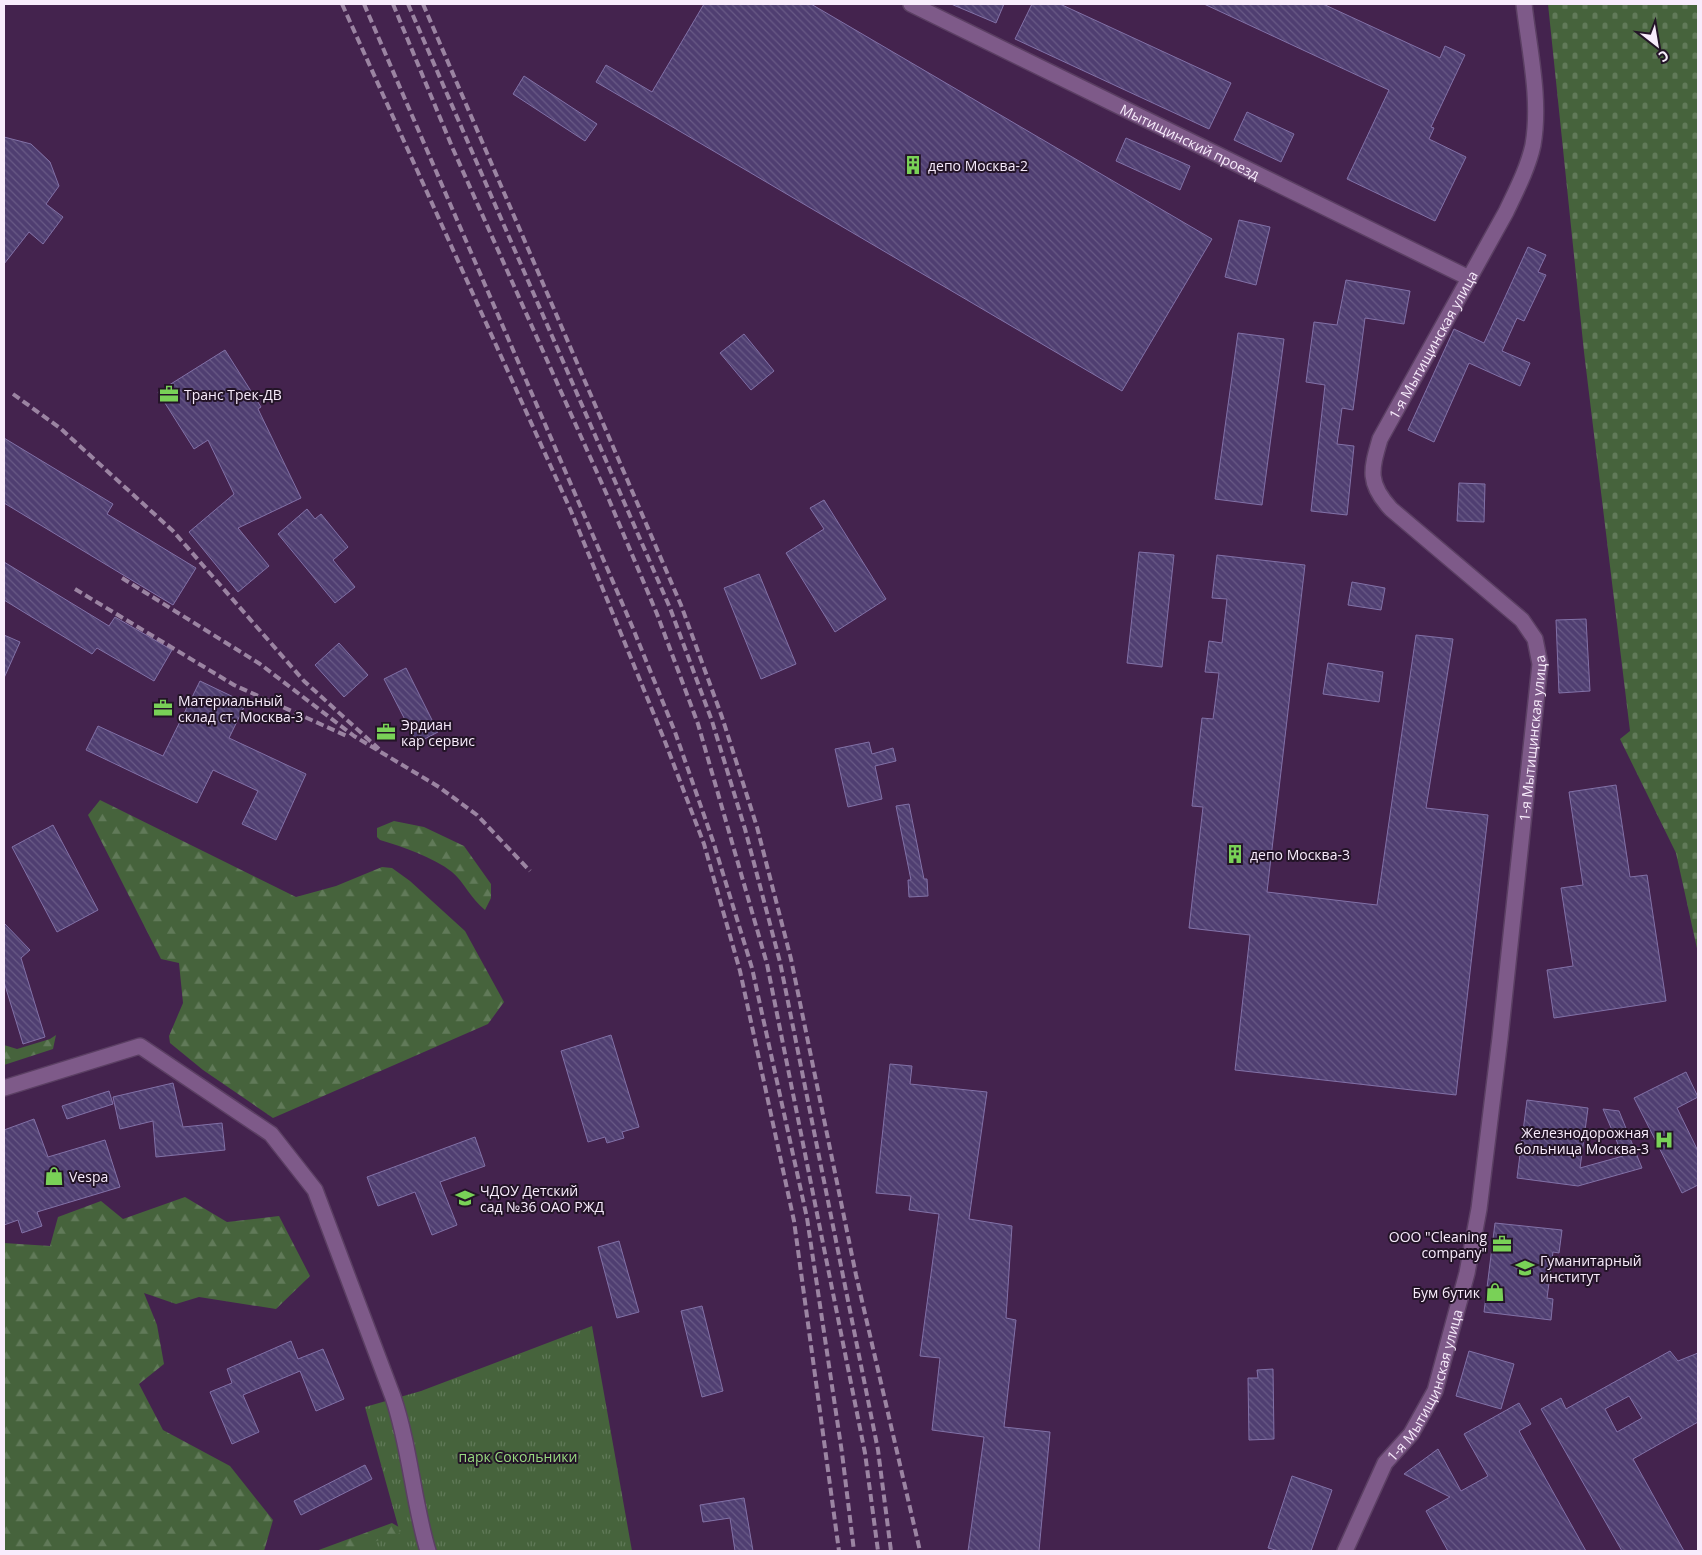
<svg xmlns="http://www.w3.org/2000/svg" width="1702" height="1555" viewBox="0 0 1702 1555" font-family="'Open Sans',sans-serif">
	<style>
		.forest { fill: url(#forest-firs) }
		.cemetery { fill: url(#cemetery-stones) }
		.park { fill: url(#park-tufts) }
		.building { fill: url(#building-back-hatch); stroke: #8271a7; fill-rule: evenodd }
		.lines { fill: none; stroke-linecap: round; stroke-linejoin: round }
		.minor-casing { stroke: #5b3f63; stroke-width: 18 }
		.minor { stroke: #7e5a89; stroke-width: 15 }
		.rail { stroke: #9b84a2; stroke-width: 4; stroke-dasharray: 8 4; stroke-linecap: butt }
		.labels { text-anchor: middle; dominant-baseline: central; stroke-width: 4; stroke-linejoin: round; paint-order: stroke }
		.street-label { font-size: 14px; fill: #f8ecfc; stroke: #231427 }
		.poi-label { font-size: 14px; fill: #f8ecfc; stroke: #231427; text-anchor: start }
		.park-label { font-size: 14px; fill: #98da80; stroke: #231427 }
	</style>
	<defs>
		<pattern id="forest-firs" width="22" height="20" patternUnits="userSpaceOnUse" patternTransform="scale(1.25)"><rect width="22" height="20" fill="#46633c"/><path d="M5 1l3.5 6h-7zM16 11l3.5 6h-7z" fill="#617a59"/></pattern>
		<pattern id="cemetery-stones" width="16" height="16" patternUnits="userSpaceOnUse" patternTransform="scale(1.25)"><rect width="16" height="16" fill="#46633c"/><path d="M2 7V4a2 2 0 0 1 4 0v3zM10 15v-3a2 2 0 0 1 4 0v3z" fill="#617a59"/></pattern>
		<pattern id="park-tufts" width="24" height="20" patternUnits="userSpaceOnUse" patternTransform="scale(1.25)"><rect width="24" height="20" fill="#46633c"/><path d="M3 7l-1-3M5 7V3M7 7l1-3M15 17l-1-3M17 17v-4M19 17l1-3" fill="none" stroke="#617a59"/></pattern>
		<pattern id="building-back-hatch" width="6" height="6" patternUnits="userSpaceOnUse" patternTransform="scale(1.25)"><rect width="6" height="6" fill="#4f3e71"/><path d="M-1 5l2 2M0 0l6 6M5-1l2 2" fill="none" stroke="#695a86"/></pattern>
	</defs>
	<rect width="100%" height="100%" fill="#44234e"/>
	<g class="forest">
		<path d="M100 800 296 897 336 886 382 867 392 868 410 881 465 931 504 1002 488 1024 273 1118 203 1070 170 1043 169 1036 183 1003 179 963 161 959 88 815Z"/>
		<path d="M394 821 424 827 464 846 491 884V898L485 910C471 899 464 882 452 872 433 857 403 847 380 840L377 837V828Z"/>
		<path d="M56 1035 53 1049 4 1065V1045L17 1049 50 1039Z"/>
		<path d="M185 1197 227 1222 279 1216 310 1276 276 1309 199 1297 176 1304 144 1293 157 1325 164 1364 139 1384 163 1430 230 1466 273 1520 264 1551H4V1243L50 1246 58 1217 101 1201 123 1219Z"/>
		<path d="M392 1523 409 1533 415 1551H316Z"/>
	</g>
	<path class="cemetery" d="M1548 4H1698V953L1676 853 1620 739 1630 731 1584 352Z"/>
	<path class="park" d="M592 1326 632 1551H347L400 1533 365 1407 421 1391Z"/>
	<g class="building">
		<path d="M704 4H811L1212 239 1122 391 596 82 606 65 652 92Z"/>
		<path d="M951 4H1004L996 23Z"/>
		<path d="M1032 4H1060L1231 83 1209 129 1015 39Z"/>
		<path d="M1204 4H1323L1440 58 1445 46 1465 55 1431 127 1434 128 1429 139 1466 157 1435 221 1347 179 1389 90Z"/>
		<path d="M524 76 597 124 585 141 513 94Z"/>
		<path d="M1247 112 1294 134 1281 162 1234 140Z"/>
		<path d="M4 137 31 144 50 162 59 186 46 204 63 217 43 244 29 232 4 264Z"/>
		<path d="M1126 138 1190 166 1180 190 1116 161Z"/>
		<path d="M1239 220 1270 227 1256 285 1225 277Z"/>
		<path d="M1528 247 1546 255 1538 272 1546 275 1524 321 1517 318 1502 351 1530 363 1520 386 1469 363 1434 442 1408 430 1454 329 1484 343Z"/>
		<path d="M1346 280 1410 291 1404 324 1365 318 1353 410 1342 408 1337 444 1354 446 1347 515 1311 511 1325 385 1306 382 1314 322 1337 325Z"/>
		<path d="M1238 333 1284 339 1262 505 1215 499Z"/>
		<path d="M744 334 774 371 751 390 720 353Z"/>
		<path d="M225 350 261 407 258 409 301 498 238 528 269 566 238 592 189 532 234 494 208 440 194 449 158 392Z"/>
		<path d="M4 438 113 504 107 514 196 568 173 605 4 503Z"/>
		<path d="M1459 483 1485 484 1484 522 1457 521Z"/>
		<path d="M824 500 886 599 835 632 786 553 824 529 810 508Z"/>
		<path d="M307 509 315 519 321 514 348 547 333 560 355 587 335 603 278 534Z"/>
		<path d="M1139 552 1174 555 1162 667 1127 663Z"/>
		<path d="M1217 555 1305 565 1267 892 1377 905 1416 635 1453 639 1426 808 1488 815 1456 1095 1235 1070 1250 935 1189 928 1203 807 1192 806 1202 718 1213 719 1219 673 1205 672 1209 641 1222 643 1227 599 1212 598Z"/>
		<path d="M4 562 109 626 115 617 172 650 154 681 97 648 92 654 4 600Z"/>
		<path d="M759 574 796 664 761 679 724 588Z"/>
		<path d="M1352 582 1385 588 1381 610 1348 605Z"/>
		<path d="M1586 619 1590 691 1559 693 1556 620Z"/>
		<path d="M4 635 20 642 4 678Z"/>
		<path d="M339 643 368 675 344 697 315 665Z"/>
		<path d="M1328 663 1383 672 1379 702 1323 694Z"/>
		<path d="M406 668 438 732 417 743 384 679Z"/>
		<path d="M200 681 246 703 229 738 306 774 276 840 242 824 258 791 213 770 197 803 86 750 98 726 163 756Z"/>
		<path d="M869 742 872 754 893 748 896 761 875 766 882 799 848 807 835 749Z"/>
		<path d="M1616 785 1630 877 1647 875 1666 1001 1554 1018 1547 970 1573 966 1561 888 1583 885 1569 792Z"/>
		<path d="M909 804 924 879H927L928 896 909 897 908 880H911L896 806Z"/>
		<path d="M53 825 98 910 57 932 12 847Z"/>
		<path d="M4 923 30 950 21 958 45 1037 23 1044 4 982Z"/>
		<path d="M611 1035 639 1127 622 1132 624 1138 607 1143 605 1137 588 1142 561 1051Z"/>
		<path d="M890 1064 912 1066 910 1084 987 1092 969 1219 1012 1226 1006 1318 1016 1320 1004 1427 1050 1432 1039 1551H968L984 1437 932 1430 940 1358 920 1356 939 1214 909 1210 911 1196 876 1193Z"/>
		<path d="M1686 1072 1698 1097 1677 1108 1698 1151V1185L1682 1193 1634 1098Z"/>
		<path d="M173 1083 183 1127 222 1123 225 1150 156 1157 153 1121 120 1129 113 1097Z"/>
		<path d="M109 1091 113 1104 67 1119 62 1106Z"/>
		<path d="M1527 1100 1588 1108 1580 1168 1623 1156 1603 1109 1619 1111 1642 1168 1578 1186 1517 1178Z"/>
		<path d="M34 1119 48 1157 105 1140 120 1187 37 1212 42 1226 22 1233 18 1220 4 1225V1130Z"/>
		<path d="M475 1137 485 1166 440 1182 457 1225 432 1235 415 1192 378 1206 367 1177Z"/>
		<path d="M1495 1223 1562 1230 1559 1253 1553 1252 1547 1298 1553 1299 1551 1320 1484 1312Z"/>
		<path d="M619 1241 639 1312 617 1318 598 1247Z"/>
		<path d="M702 1306 723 1391 702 1397 681 1311Z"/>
		<path d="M291 1341 298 1359 323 1349 344 1399 316 1411 300 1371 243 1395 259 1432 232 1444 210 1392 232 1383 227 1369Z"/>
		<path d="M1469 1351 1514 1364 1501 1409 1456 1396Z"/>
		<path d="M1670 1351 1678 1361 1698 1353V1422L1633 1459 1684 1551H1622L1541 1409 1561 1398 1566 1409ZM1629 1396 1642 1418 1617 1432 1605 1409Z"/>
		<path d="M1273 1369 1274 1439 1249 1440 1248 1378H1258L1257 1370Z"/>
		<path d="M1519 1403 1531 1424 1519 1431 1586 1551H1448L1426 1511 1450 1497 1404 1474 1438 1449 1461 1491 1488 1476 1464 1434Z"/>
		<path d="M365 1465 372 1479 301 1515 294 1501Z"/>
		<path d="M1292 1476 1332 1490 1311 1551H1279L1268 1548Z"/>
		<path d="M744 1498 753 1551H735L730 1518 703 1522 700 1505Z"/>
	</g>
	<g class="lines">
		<g class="minor-casing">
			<g id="minor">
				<path id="s1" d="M911 4 1469 278"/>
				<path d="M4 1088 140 1046 271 1134 315 1190 393 1397C410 1447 413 1501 428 1551"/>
				<path id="s2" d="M1345 1551 1385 1463 1411 1434 1435 1391 1467 1273 1479 1209 1500 1038 1540 664 1535 639 1522 620 1391 509C1367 483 1371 470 1380 439L1506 212C1516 191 1528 168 1533 145 1541 99 1529 49 1524 4"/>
			</g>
		</g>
		<use href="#minor" class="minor"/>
		<g class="rail">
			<path d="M342 4 571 511 664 739 704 844 740 971 794 1221 839 1551"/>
			<path d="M364 4 632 626 675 732 713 841 752 968 807 1218 842 1453 854 1551"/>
			<path d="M393 4 453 149 607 495 657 614 698 724 767 964 865 1453 878 1551"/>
			<path d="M408 4 670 608 712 721 745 829 780 962 878 1450 891 1551"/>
			<path d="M423 4 681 605 722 717 757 827 791 959 856 1275 920 1551"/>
			<path d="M13 394 60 428 173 531 304 681 379 749"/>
			<path d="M122 578 260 664 354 736 439 787 477 815 530 871"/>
			<path d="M75 589 234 685 349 737"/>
		</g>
	</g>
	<defs>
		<g id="building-bare" transform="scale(1.5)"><path d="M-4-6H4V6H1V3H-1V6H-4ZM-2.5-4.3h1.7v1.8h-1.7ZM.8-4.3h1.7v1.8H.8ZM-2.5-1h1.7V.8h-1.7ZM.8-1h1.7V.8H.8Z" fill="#79d157" stroke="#231427" stroke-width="2.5" paint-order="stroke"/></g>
		<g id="office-bare" transform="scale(1.5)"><path d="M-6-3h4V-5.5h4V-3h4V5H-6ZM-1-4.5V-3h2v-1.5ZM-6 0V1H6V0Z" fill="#79d157" stroke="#231427" stroke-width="2.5" paint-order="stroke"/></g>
		<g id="hospital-bare" transform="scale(1.5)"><path d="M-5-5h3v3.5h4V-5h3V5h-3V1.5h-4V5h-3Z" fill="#79d157" stroke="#231427" stroke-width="2.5" paint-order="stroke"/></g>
		<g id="shop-bare" transform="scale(1.5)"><path d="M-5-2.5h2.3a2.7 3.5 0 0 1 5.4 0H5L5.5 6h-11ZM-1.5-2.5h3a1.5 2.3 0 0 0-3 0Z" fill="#79d157" stroke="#231427" stroke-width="2.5" paint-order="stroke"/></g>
		<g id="school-bare" transform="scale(1.5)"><path d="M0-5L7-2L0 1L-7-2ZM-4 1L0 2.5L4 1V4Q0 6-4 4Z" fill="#79d157" stroke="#231427" stroke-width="2.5" paint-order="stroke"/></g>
		<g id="university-bare" transform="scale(1.5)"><path d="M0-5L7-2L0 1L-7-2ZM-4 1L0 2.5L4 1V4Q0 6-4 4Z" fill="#79d157" stroke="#231427" stroke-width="2.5" paint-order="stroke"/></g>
	</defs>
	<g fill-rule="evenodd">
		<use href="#building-bare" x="913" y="165"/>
		<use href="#office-bare" x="169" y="394"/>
		<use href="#office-bare" x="163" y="708"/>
		<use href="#office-bare" x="386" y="732"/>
		<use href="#building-bare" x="1235" y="854"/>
		<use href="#hospital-bare" x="1664" y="1140"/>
		<use href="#shop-bare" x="54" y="1176"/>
		<use href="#school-bare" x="465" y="1198"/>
		<use href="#office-bare" x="1502" y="1244"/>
		<use href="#university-bare" x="1525" y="1268"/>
		<use href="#shop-bare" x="1495" y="1292"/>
	</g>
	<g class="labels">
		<g class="street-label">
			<text stroke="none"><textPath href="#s1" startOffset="311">Мытищинский проезд</textPath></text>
			<text stroke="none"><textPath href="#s2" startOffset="1325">1-я Мытищинская улица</textPath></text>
			<text stroke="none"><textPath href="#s2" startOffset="846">1-я Мытищинская улица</textPath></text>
			<text stroke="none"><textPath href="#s2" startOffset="186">1-я Мытищинская улица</textPath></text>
		</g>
		<g class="poi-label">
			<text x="928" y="165">депо Москва-2</text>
			<text x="184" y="394">Транс Трек-ДВ</text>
			<text x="178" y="700">Материальный<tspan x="178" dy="16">склад ст. Москва-3</tspan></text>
			<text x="401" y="724">Эрдиан<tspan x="401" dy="16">кар сервис</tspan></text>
			<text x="1250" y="854">депо Москва-3</text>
			<text x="1649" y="1132" text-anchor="end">Железнодорожная<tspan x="1649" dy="16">больница Москва-3</tspan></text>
			<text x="69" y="1176">Vespa</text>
			<text x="480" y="1190">ЧДОУ Детский<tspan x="480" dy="16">сад №36 ОАО РЖД</tspan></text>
			<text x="1487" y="1236" text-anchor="end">ООО "Cleaning<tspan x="1487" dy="16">company"</tspan></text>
			<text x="1540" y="1260">Гуманитарный<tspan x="1540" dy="16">институт</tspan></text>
			<text x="1480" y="1292" text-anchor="end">Бум бутик</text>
		</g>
		<g class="park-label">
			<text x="518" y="1456">парк Сокольники</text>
		</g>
	</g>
	<rect width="1702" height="1555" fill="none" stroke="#f8ecfc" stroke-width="10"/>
	<g transform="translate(1657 45) rotate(149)" stroke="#231427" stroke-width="4" paint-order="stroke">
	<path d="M0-4L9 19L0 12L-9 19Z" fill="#f8ecfc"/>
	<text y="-8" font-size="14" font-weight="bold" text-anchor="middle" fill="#f8ecfc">С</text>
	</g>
</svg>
